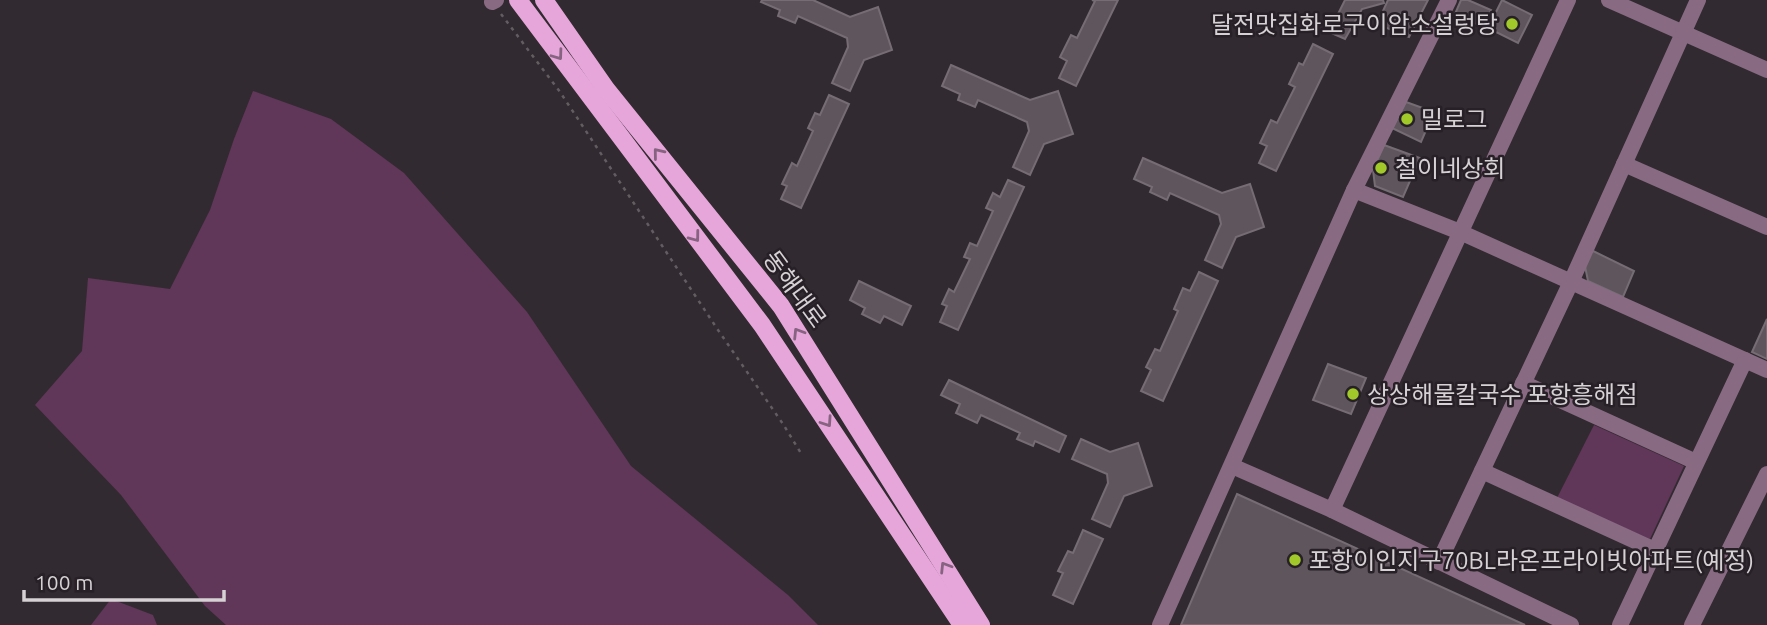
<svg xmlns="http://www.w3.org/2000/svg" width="1767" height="625" viewBox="0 0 1767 625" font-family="Ubuntu,'Noto Sans KR',sans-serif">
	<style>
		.green { fill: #603659 }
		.building { fill: #5f565d; stroke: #766d74; stroke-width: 2 }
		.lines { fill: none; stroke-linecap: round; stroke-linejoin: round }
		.path { stroke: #635d62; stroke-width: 2.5; stroke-dasharray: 3.5 5; stroke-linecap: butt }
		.minor { stroke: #896a83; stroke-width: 16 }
		.major { stroke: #e6a6da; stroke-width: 18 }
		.oneway { stroke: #866380 }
		.poi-dot { fill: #a1c929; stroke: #272026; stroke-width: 2.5 }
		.labels { text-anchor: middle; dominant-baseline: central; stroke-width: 5; stroke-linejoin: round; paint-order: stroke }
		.poi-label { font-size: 24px; fill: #d6d1d5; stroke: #272026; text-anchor: start }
		.street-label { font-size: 24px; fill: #d6d1d5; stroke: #272026 }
	</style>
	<rect width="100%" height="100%" fill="#312a30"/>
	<g class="green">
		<path d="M253 91 331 119 404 173 527 312 631 466 788 595 818 625H226L205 606 121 495 35 405 82 351 88 278 170 289 210 210 234 139Z"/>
		<path d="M1594 425 1684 466 1650 539 1557 498Z"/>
		<path d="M111 599 153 615 157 625H91Z"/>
	</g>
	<g class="building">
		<path d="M762 0H813L850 17 878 7 892 50 864 60 850 91 832 83 848 47 847 38 798 16 795 23 778 16 780 10 761 2Z"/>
		<path d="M1092 0H1118L1076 86 1059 78 1067 61 1060 57 1071 35 1077 38 1095 1Z"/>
		<path d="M1345 0H1383L1384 3 1362 9 1345 39 1329 32Z"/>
		<path d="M1388 0H1428L1409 37 1377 24Z"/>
		<path d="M1461 0H1468L1491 10 1483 27 1455 14Z"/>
		<path d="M1502 0 1532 15 1518 43 1488 28Z"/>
		<path d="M1313 44 1333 54 1276 171 1259 163 1267 146 1260 143 1271 120 1277 123 1295 87 1289 84 1299 63 1303 65Z"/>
		<path d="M951 65 1030 100 1058 91 1073 134 1044 144 1030 175 1013 167 1029 131 1027 122 978 100 975 107 958 100 960 94 942 86Z"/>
		<path d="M829 95 849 104 801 208 781 199 787 186 782 184 792 163 797 166 813 131 808 128 815 113 820 115Z"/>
		<path d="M1406 102 1434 112 1421 142 1392 128Z"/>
		<path d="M1384 145 1420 158 1403 197 1375 186 1373 170Z"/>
		<path d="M1143 158 1222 193 1250 184 1264 227 1236 237 1222 268 1205 260 1221 224 1219 215 1170 193 1167 200 1150 192 1152 187 1134 179Z"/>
		<path d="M1008 180 1024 187 958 330 940 322 947 306 942 304 949 289 954 292 970 259 964 257 970 243 977 246 993 211 986 208 993 193 1000 197Z"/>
		<path d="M1591 250 1634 271 1623 297 1588 281 1585 266Z"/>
		<path d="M1199 272 1218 281 1163 401 1141 391 1151 370 1146 367 1155 349 1160 351 1178 311 1174 309 1183 288 1190 291Z"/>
		<path d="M859 281 911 306 902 325 884 316 880 323 862 314 865 308 850 300Z"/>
		<path d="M1767 319V359L1752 352Z"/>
		<path d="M1328 364 1366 378 1351 414 1313 400Z"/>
		<path d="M949 380 1066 436 1059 452 1035 441 1033 446 1017 439 1020 433 981 415 977 423 956 413 960 404 941 395Z"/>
		<path d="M1081 439 1110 452 1138 443 1152 486 1124 496 1110 527 1092 519 1108 483 1107 474 1072 459Z"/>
		<path d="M1237 494 1525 625H1181Z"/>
		<path d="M1083 530 1103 539 1073 604 1053 595 1063 573 1058 571 1068 551 1073 553Z"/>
	</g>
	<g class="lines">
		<path class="path" d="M501 14 560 92 718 330 783 424 802 455"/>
		<g class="minor">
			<path d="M1609 0 1767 70"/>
			<path d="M492 2 496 0"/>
			<path d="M1624 164 1767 227"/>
			<path d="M1354 190 1460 232 1767 370"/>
			<path d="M1523 383 1696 462"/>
			<path d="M1232 466 1332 510 1571 625"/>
			<path d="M1482 471 1655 550"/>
			<path d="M1332 510 1568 0"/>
			<path d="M1439 562 1571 282 1698 0"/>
			<path d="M1160 625 1354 190 1449 0"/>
			<path d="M1620 625 1745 360"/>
			<path d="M1692 625 1767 474"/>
		</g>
		<g class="major">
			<path d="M518 0 762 325 962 625"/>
			<path d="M544 0 606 89 781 306 981 625"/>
		</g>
	</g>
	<defs><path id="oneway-chevron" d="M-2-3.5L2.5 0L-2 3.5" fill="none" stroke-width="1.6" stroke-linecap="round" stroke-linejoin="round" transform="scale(1.75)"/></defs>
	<g class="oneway">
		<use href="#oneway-chevron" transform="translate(558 55) rotate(54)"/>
		<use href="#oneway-chevron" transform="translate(658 153) rotate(-129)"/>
		<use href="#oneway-chevron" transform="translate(695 237) rotate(53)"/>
		<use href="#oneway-chevron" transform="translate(798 333) rotate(-122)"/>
		<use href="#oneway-chevron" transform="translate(827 422) rotate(56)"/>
		<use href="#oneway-chevron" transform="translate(945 567) rotate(-122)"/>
	</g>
	<g class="poi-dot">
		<circle cx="1512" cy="24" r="7"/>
		<circle cx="1407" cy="119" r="7"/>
		<circle cx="1381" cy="168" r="7"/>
		<circle cx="1353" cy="394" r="7"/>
		<circle cx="1295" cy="560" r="7"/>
	</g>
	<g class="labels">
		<g class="poi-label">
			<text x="1498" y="24" text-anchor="end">달전맛집화로구이암소설렁탕</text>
			<text x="1421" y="119">밀로그</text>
			<text x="1395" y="168">철이네상회</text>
			<text x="1367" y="394">상상해물칼국수 포항흥해점</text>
			<text x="1309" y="560">포항이인지구70BL라온프라이빗아파트(예정)</text>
		</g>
		<g class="street-label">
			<text transform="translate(795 289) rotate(54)">동해대로</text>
		</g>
	</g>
	<path d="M24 590v10h200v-10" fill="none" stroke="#d6d1d5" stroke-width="3.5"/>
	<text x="35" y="590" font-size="21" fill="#d6d1d5" stroke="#272026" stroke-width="5" paint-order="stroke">100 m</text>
</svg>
